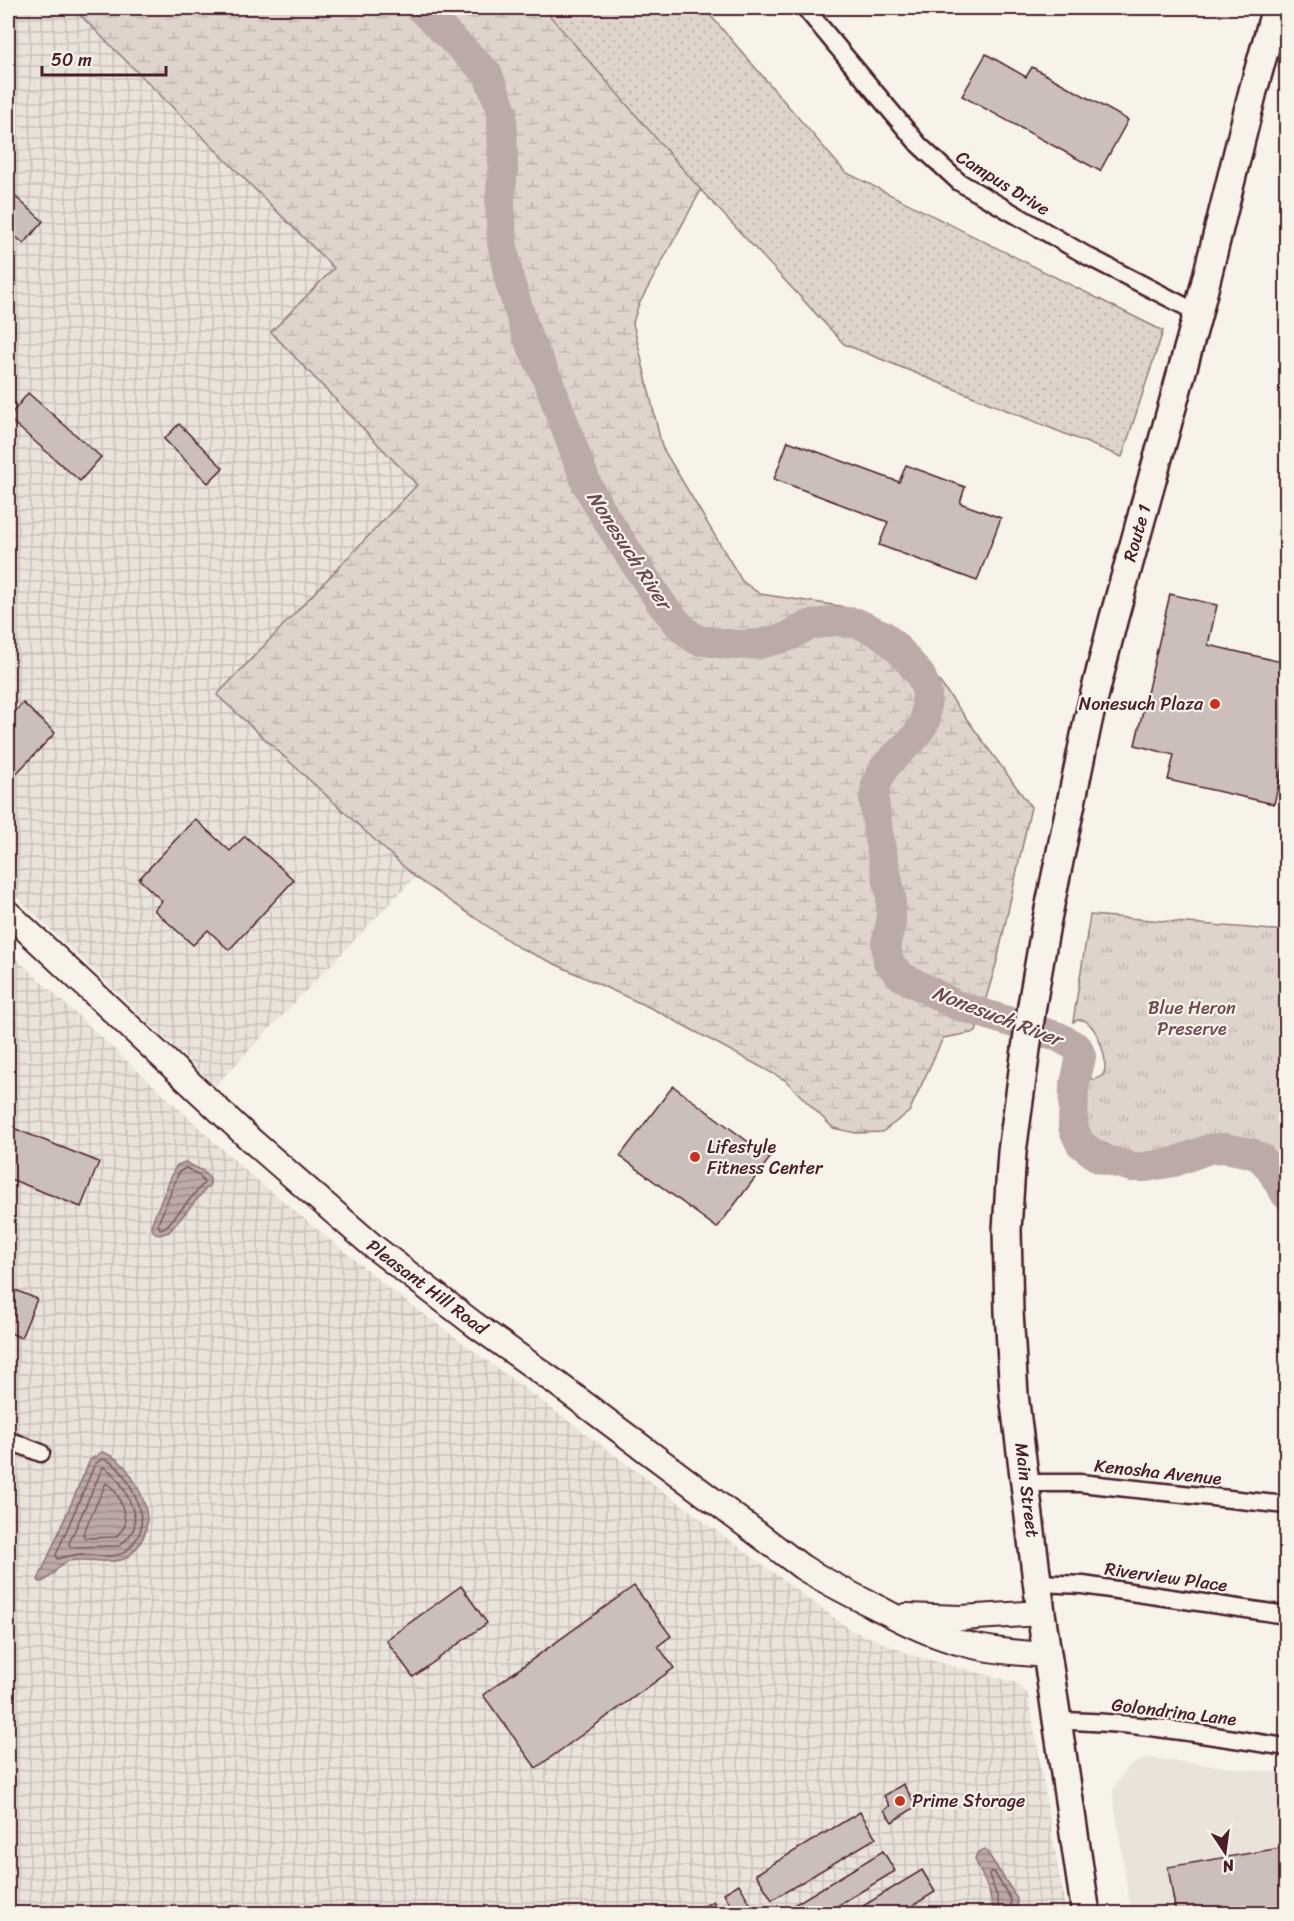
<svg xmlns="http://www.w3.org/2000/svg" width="1294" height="1921" viewBox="0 0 1294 1921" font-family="Sriracha,sans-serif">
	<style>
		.built { fill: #eae3da }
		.industrial { fill: url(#industrial-grid) }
		.grass { fill: url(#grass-dots); stroke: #947a7c; stroke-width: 1.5 }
		.wetland { fill: url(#wetland-marsh); stroke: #947a7c; stroke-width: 1.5 }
		.park { fill: url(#park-tufts); stroke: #947a7c; stroke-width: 1.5 }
		.water { fill: url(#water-rules); stroke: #8e7275; stroke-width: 1.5 }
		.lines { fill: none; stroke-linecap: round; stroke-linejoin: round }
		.shore { stroke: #78575d; stroke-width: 1.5 }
		.river { stroke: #bcaaa7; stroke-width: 30 }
		.building { fill: #ccbfb9; stroke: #4a1f2b; stroke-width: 1.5 }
		.street-casing { stroke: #4a1f2b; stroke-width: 21 }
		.secondary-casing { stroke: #4a1f2b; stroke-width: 28 }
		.primary-casing { stroke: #4a1f2b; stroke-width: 32 }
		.street { stroke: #f7f3e8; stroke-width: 16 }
		.secondary { stroke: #f7f3e8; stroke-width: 24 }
		.primary { stroke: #f7f3e8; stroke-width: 27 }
		.poi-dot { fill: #c8321e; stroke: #f7f3e8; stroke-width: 2 }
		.labels { text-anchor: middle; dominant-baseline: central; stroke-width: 4.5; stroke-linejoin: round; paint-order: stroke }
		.street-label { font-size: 18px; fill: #4a1f2b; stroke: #f7f3e8 }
		.poi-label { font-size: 18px; fill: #4a1f2b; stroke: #f7f3e8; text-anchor: start }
		.park-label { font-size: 18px; fill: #6f4c53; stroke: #f7f3e8 }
		.water-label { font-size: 20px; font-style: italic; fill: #6c4950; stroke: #f7f3e8 }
	</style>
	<defs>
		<pattern id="industrial-grid" width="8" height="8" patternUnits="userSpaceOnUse" patternTransform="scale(1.5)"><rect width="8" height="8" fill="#eae3da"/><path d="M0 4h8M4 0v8" fill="none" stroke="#cac2bb"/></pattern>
		<pattern id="grass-dots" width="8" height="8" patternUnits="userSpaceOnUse" patternTransform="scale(1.5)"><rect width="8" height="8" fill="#ded4cc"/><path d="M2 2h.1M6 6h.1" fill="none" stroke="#c0b6af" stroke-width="1.8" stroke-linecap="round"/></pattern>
		<pattern id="wetland-marsh" width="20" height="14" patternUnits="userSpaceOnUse" patternTransform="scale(1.5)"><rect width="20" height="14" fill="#ded4cc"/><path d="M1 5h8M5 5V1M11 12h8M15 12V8" fill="none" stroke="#c0b6af"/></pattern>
		<pattern id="park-tufts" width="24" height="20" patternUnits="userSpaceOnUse" patternTransform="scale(1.5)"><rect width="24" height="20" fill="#ded4cc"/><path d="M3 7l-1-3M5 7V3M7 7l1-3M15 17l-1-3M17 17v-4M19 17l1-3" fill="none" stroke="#c0b6af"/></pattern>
		<pattern id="water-rules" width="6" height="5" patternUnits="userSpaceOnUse" patternTransform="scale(1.5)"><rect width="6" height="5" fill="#bcaaa7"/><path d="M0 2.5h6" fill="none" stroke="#9b8a88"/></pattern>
	</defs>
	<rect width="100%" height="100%" fill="#f7f3e8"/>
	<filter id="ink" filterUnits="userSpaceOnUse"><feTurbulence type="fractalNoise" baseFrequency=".0167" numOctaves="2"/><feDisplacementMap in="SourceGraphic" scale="12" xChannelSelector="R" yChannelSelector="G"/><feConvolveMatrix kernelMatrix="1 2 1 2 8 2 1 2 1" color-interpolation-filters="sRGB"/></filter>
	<g filter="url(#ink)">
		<path class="built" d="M1150 1758 1286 1774V1913H1131L1113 1795 1114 1788 1126 1769 1134 1763Z"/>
		<g class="industrial">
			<path d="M8 8H73L335 268 271 332 418 485 217 695 415 877 215 1086 8 889Z"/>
			<path d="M8 951 244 1169 390 1289 851 1630 915 1656 1014 1682 1028 1694 1066 1913H8Z"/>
		</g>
		<path class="grass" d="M538 8H704L845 172 1163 331 1122 457 844 344 606 88Z"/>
		<path class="wetland" d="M73 8H543L701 190 638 306 633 323 662 447 742 581 760 594 840 606 888 622 920 655 1031 807 997 961 976 1032 943 1038 909 1112 882 1132 856 1133 833 1128 785 1080 655 1010 518 947 415 877 217 695 417 485 271 332 334 268Z"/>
		<path class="park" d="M1090 915 1286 931V1158L1275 1153 1242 1145 1232 1136 1217 1135 1177 1155 1146 1158 1135 1156 1093 1139 1081 1127 1079 1111 1082 1110 1084 1105 1080 1096V1079L1084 1075 1094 1080 1102 1076C1111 1065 1098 1030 1087 1022 1082 1018 1077 1020 1073 1022Z"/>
		<g class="water">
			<path d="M185 1162 203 1171 210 1179V1184L169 1232 159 1235 153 1231 151 1225 174 1170 177 1165Z"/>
			<path d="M102 1452C120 1457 129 1471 137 1486 148 1507 152 1527 138 1546 134 1551 130 1557 124 1559 107 1565 87 1557 69 1561 57 1564 51 1581 40 1582L38 1580 42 1571 90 1460Z"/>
			<path d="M985 1849 1017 1898V1909L1014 1913H994L989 1891 975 1859 977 1853Z"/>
		</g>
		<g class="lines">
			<g class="shore">
				<path d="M186 1168 199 1175 204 1183 166 1227 160 1229 158 1224 179 1172Z"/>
				<path d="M102 1459C124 1462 144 1508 141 1528 140 1535 132 1546 126 1551 114 1560 93 1554 80 1554 71 1555 64 1557 57 1559L56 1555 95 1464Z"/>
				<path d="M103 1467C119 1473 138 1511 134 1528 132 1534 125 1542 119 1546L70 1547 69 1543Z"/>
				<path d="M106 1483C119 1490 125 1512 125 1526L116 1537 85 1538 83 1534Z"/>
				<path d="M1000 1914 997 1896 989 1875 991 1871 994 1872 1011 1900 1010 1914"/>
			</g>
			<path class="river" d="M420 8 487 73 502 110 503 170 500 202 502 242 509 279 527 336 548 380 587 485 605 517 663 606 683 629 697 640 736 645 759 644 787 637 809 625 835 621 857 623 883 635 901 652 921 676 927 692 925 722 916 736 885 766 876 785 874 800 879 839 891 896V923L886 943 888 962 901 976 956 1005 1059 1037 1078 1048 1081 1056 1074 1088 1073 1127 1080 1143 1099 1158 1132 1167H1145L1174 1162 1209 1149 1224 1148 1251 1153 1261 1158 1269 1167 1286 1195"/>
		</g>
		<g class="building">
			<path d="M986 54 1026 77 1032 67 1128 120 1100 171 962 96Z"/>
			<path d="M9 191 43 221 24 244 8 230V193Z"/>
			<path d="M28 393 101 457 80 481 8 418Z"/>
			<path d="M179 424 223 468 208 483 164 439Z"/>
			<path d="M788 441 899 482 906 465 965 487 960 503 1001 518 977 581 879 545 888 522 774 479Z"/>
			<path d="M1170 594 1217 605 1208 645 1286 663V753L1274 804 1168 780 1174 755 1135 745Z"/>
			<path d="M23 703 55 733 11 779 8 776V719Z"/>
			<path d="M195 819 230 851 245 836 294 880 229 950 208 930 193 945 154 910 162 901 139 879Z"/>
			<path d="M673 1086 770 1158 717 1228 620 1156Z"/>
			<path d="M8 1126 99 1162 81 1207 8 1178Z"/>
			<path d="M8 1287 37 1299 21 1338 8 1332Z"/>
			<path d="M461 1586 487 1623 413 1677 386 1640Z"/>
			<path d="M634 1586 671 1636 658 1646 674 1668 536 1768 483 1695Z"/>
			<path d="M903 1784 917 1806 892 1822 884 1810 890 1806 884 1796Z"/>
			<path d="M860 1812 876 1838 772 1900 756 1874Z"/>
			<path d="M1286 1847V1914H1176L1168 1867Z"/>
			<path d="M883 1851 895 1871 824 1914H779Z"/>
			<path d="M922 1870 935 1892 899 1914H850Z"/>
			<path d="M739 1884 756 1914H736L724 1893Z"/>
			<path d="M713 1901 721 1914H693L692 1913Z"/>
		</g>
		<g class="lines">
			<g class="street-casing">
				<g id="street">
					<path d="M805 8 919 145 959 182 1089 257 1198 313"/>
					<path d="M8 1440 41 1453"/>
					<path d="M1025 1483H1080L1286 1505"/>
					<path d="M1039 1583 1083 1585 1286 1615"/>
					<path d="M1057 1721C1134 1721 1211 1736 1286 1747"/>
				</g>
			</g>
			<g class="secondary-casing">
				<g id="secondary">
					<path d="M8 913 251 1140 374 1247 474 1324 555 1382 802 1567C829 1584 856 1597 884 1611 910 1625 936 1637 965 1644 992 1651 1020 1653 1047 1655"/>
					<path d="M906 1616 961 1618 1041 1613"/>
				</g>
			</g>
			<g class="primary-casing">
				<path id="primary" d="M1086 1914 1041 1613 1014 1395 1009 1312 1007 1230 1012 1152 1032 1005 1046 924 1088 721 1113 621 1198 313 1253 91 1276 8"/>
			</g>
			<use href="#street" class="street"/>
			<use href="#secondary" class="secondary"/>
			<use href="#primary" class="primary"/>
		</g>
	</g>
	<g class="poi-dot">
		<circle cx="1215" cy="704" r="6"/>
		<circle cx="695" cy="1157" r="6"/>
		<circle cx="900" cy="1801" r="6"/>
	</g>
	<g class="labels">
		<g class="street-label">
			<text transform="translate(1003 183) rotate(32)">Campus Drive</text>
			<text transform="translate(1137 533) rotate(-74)">Route 1</text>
			<text transform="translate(427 1287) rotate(37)">Pleasant Hill Road</text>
			<text transform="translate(1158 1472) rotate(6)">Kenosha Avenue</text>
			<text transform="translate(1027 1490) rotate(83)">Main Street</text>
			<text transform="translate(1166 1577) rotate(8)">Riverview Place</text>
			<text transform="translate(1174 1712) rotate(7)">Golondrina Lane</text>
		</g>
		<g class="poi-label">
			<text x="1203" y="704" text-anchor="end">Nonesuch Plaza</text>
			<text x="707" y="1147">Lifestyle<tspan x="707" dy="21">Fitness Center</tspan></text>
			<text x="912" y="1801">Prime Storage</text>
		</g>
		<g class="park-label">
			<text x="1192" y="1008">Blue Heron<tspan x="1192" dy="21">Preserve</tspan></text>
		</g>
		<g class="water-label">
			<text transform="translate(629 550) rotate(57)">Nonesuch River</text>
			<text transform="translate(997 1016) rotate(21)">Nonesuch River</text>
		</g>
	</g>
	<rect width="1294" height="1921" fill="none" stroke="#f7f3e8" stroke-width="30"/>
	<rect x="15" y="15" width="1264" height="1891" fill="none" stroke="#4a1f2b" stroke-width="2" filter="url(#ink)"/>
	<g transform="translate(1225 1852) rotate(167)" stroke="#f7f3e8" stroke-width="4.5" paint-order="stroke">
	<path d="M0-4.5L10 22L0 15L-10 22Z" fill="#4a1f2b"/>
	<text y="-9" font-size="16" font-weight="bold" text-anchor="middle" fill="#4a1f2b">N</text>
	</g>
	<path d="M42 66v9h124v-9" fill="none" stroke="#4a1f2b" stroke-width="3"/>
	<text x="51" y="66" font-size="18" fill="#4a1f2b" stroke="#f7f3e8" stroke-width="4.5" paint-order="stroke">50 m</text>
</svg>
